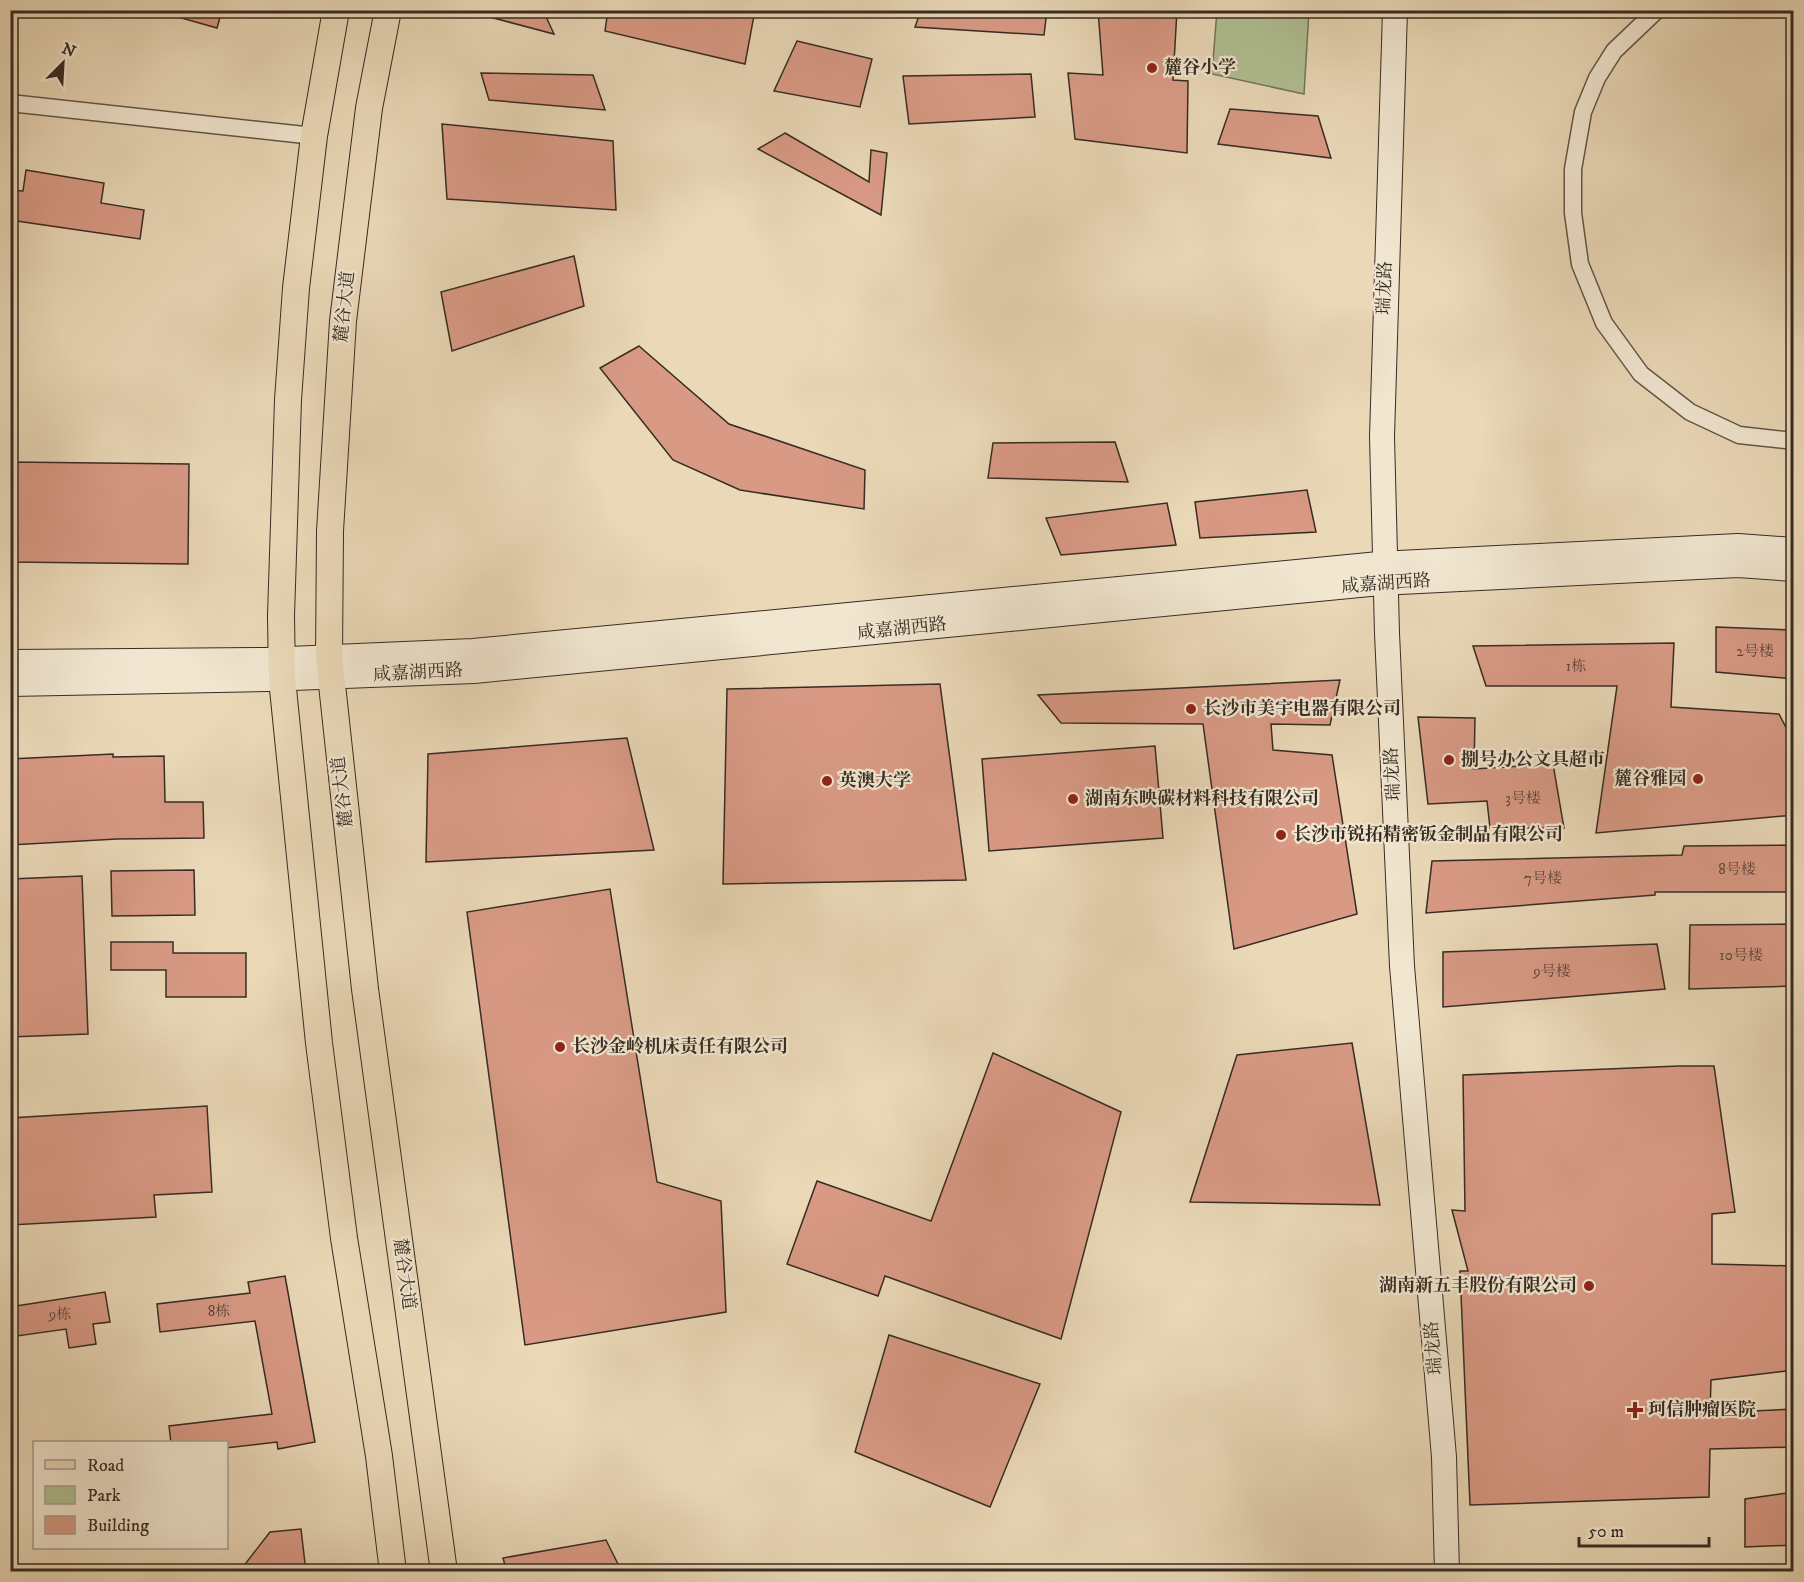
<svg xmlns="http://www.w3.org/2000/svg" width="1804" height="1582" viewBox="0 0 1804 1582" font-family="'IM FELL DW Pica','Noto Serif SC',serif">
	<style>
		.green { fill: #b0c093; stroke: #74765b; stroke-width: 1.5 }
		.building { fill: #d99a85; stroke: #372c23; stroke-width: 1.5 }
		.lines { fill: none; stroke-linecap: round; stroke-linejoin: round }
		.street-casing { stroke: #645748; stroke-width: 19 }
		.secondary-casing { stroke: #372c23; stroke-width: 26 }
		.primary-casing { stroke: #372c23; stroke-width: 28 }
		.street { stroke: #f1e6d0; stroke-width: 16 }
		.secondary { stroke: #f1e6d0; stroke-width: 24 }
		.primary { stroke: #ead8b7; stroke-width: 26 }
		.poi-dot { fill: #8f2418; stroke: #f1e6d0; stroke-width: 2 }
		.labels { text-anchor: middle; dominant-baseline: central; stroke-width: 4.5; stroke-linejoin: round; paint-order: stroke }
		.number-label { font-size: 15px; fill: #60483c }
		.poi-label { font-size: 18px; font-weight: bold; fill: #372c23; stroke: #f1e6d0; text-anchor: start }
		.street-label { font-size: 18px; fill: #372c23; stroke: #f1e6d0 }
	</style>
	<rect width="100%" height="100%" fill="#ead8b7"/>
	<filter id="stains"><feTurbulence type="fractalNoise" baseFrequency=".00333" numOctaves="4"/><feColorMatrix values="0 0 0 0 .2 0 0 0 0 .09 0 0 0 0 .02 0 0 0 .5 -.17"/></filter>
	<radialGradient id="worn" r=".72"><stop offset=".6" stop-color="#630" stop-opacity="0"/><stop offset="1" stop-color="#630" stop-opacity=".3"/></radialGradient>
	<path class="green" d="M1217 10 1309 11 1304 94 1212 74Z"/>
	<g class="building">
		<path d="M172 10H222L217 28 171 15Z"/>
		<path d="M483 10H543L554 34 482 15Z"/>
		<path d="M608 10H755L745 64 605 31Z"/>
		<path d="M921 10H1047L1044 35 915 27Z"/>
		<path d="M1098 10H1177L1173 80 1188 81 1187 153 1075 139 1068 73 1103 75Z"/>
		<path d="M797 41 872 59 860 107 774 91Z"/>
		<path d="M481 73 593 75 605 110 489 100Z"/>
		<path d="M1031 74 1035 117 909 124 903 76Z"/>
		<path d="M1230 109 1318 116 1331 158 1218 144Z"/>
		<path d="M442 124 613 141 616 210 447 199Z"/>
		<path d="M785 133 869 182 871 150 887 153 881 215 758 149Z"/>
		<path d="M26 170 104 183 101 203 144 210 140 239 10 220V190L23 191Z"/>
		<path d="M574 256 584 306 452 351 441 292Z"/>
		<path d="M639 346 729 424 865 470 864 509 740 490 673 460 600 368Z"/>
		<path d="M1115 442 1128 482 988 478 993 443Z"/>
		<path d="M10 462 189 464 188 564 10 562Z"/>
		<path d="M1307 490 1316 532 1200 538 1195 502Z"/>
		<path d="M1167 503 1176 545 1061 555 1046 518Z"/>
		<path d="M1716 627 1794 630V679L1716 672Z"/>
		<path d="M1674 643 1671 707 1779 714 1794 743V815L1596 833 1617 686H1486L1473 646Z"/>
		<path d="M1340 680 1330 725 1271 724 1273 750 1332 755 1357 914 1234 949 1203 724 1061 723 1038 695Z"/>
		<path d="M940 684 966 880 723 884 727 689Z"/>
		<path d="M1418 717 1475 718 1474 769 1553 764 1564 828H1490L1487 801 1428 804Z"/>
		<path d="M627 738 654 850 426 862 428 754Z"/>
		<path d="M1155 746 1163 838 989 851 982 759Z"/>
		<path d="M113 754V757L164 756 165 802H203L204 838 117 839 10 845V759Z"/>
		<path d="M1794 845V892H1655V895L1426 913 1432 861 1682 855 1684 846Z"/>
		<path d="M194 870 195 915 112 916 111 871Z"/>
		<path d="M82 876 88 1034 10 1037V879Z"/>
		<path d="M610 889 657 1182 721 1201 726 1312 525 1345 467 912Z"/>
		<path d="M1794 924V986L1689 989 1690 925Z"/>
		<path d="M111 942H173V953H246V997H166V970H111Z"/>
		<path d="M1657 944 1665 989 1443 1007V952Z"/>
		<path d="M1352 1043 1380 1205 1190 1202 1237 1055Z"/>
		<path d="M993 1053 1121 1112 1061 1339 885 1276 878 1296 787 1264 817 1181 931 1221Z"/>
		<path d="M1679 1066H1714L1735 1212 1712 1214V1264L1794 1266V1370L1711 1380 1710 1413 1794 1409V1447L1710 1449 1709 1497 1470 1505 1460 1271H1468L1452 1210 1465 1211 1463 1075Z"/>
		<path d="M207 1106 212 1192 154 1195 156 1217 10 1225V1118Z"/>
		<path d="M285 1276 315 1442 278 1449 277 1442 226 1448V1443H171L169 1426 272 1414 255 1321 160 1332 157 1304 250 1293 248 1282Z"/>
		<path d="M105 1292 110 1322 93 1324 96 1344 69 1348 66 1329 10 1337V1307Z"/>
		<path d="M889 1335 1040 1384 990 1507 855 1452Z"/>
		<path d="M1794 1492V1545L1745 1547V1499Z"/>
		<path d="M301 1529 306 1572H239L270 1532Z"/>
		<path d="M606 1540 622 1572H507L503 1558Z"/>
	</g>
	<g class="lines">
		<g class="street-casing">
			<g id="street">
				<path d="M1657 10 1614 51 1597 78 1583 112 1573 169V213L1580 264 1604 323 1641 374 1690 412 1739 435 1794 441"/>
				<path d="M10 103 314 136"/>
			</g>
		</g>
		<g class="secondary-casing">
			<g id="secondary">
				<path d="M1395 10 1382 437 1387 633 1402 966 1444 1457 1447 1572"/>
				<path d="M10 662 266 660 473 651 1379 564 1738 546 1794 550"/>
				<path d="M10 684 267 679 474 671 1380 583 1738 565 1794 569"/>
			</g>
		</g>
		<g class="primary-casing">
			<g id="primary">
				<path d="M336 10 314 136 296 288 288 400 281 616 282 679 319 1043 344 1238 379 1456 393 1572"/>
				<path d="M388 10 369 108 343 321 330 531 329 657 365 989 444 1572"/>
			</g>
		</g>
		<use href="#street" class="street"/>
		<use href="#secondary" class="secondary"/>
		<use href="#primary" class="primary"/>
	</g>
	<g class="poi-dot">
		<circle cx="1152" cy="68" r="6"/>
		<circle cx="1191" cy="709" r="6"/>
		<circle cx="1449" cy="760" r="6"/>
		<circle cx="1698" cy="779" r="6"/>
		<circle cx="827" cy="781" r="6"/>
		<circle cx="1073" cy="799" r="6"/>
		<circle cx="1281" cy="835" r="6"/>
		<circle cx="560" cy="1047" r="6"/>
		<circle cx="1589" cy="1286" r="6"/>
		<path d="M1632 1401h6v6h6v6h-6v6h-6v-6h-6v-6h6z"/>
	</g>
	<g class="labels">
		<g class="number-label">
			<text x="1755" y="651">2号楼</text>
			<text x="1576" y="666">1栋</text>
			<text x="1523" y="798">3号楼</text>
			<text x="1737" y="869">8号楼</text>
			<text x="1543" y="878">7号楼</text>
			<text x="1741" y="955">10号楼</text>
			<text x="1552" y="971">9号楼</text>
			<text x="219" y="1311">8栋</text>
			<text x="60" y="1314">9栋</text>
		</g>
		<g class="poi-label">
			<text x="1164" y="68">麓谷小学</text>
			<text x="1203" y="709">长沙市美宇电器有限公司</text>
			<text x="1461" y="760">捌号办公文具超市</text>
			<text x="1686" y="779" text-anchor="end">麓谷雅园</text>
			<text x="839" y="781">英澳大学</text>
			<text x="1085" y="799">湖南东映碳材料科技有限公司</text>
			<text x="1293" y="835">长沙市锐拓精密钣金制品有限公司</text>
			<text x="572" y="1047">长沙金岭机床责任有限公司</text>
			<text x="1577" y="1286" text-anchor="end">湖南新五丰股份有限公司</text>
			<text x="1648" y="1410">珂信肿瘤医院</text>
		</g>
		<g class="street-label">
			<text transform="translate(1385 288) rotate(-88)">瑞龙路</text>
			<text transform="translate(345 307) rotate(-84)">麓谷大道</text>
			<text transform="translate(1386 584) rotate(-4)">咸嘉湖西路</text>
			<text transform="translate(902 629) rotate(-6)">咸嘉湖西路</text>
			<text transform="translate(418 673) rotate(-3)">咸嘉湖西路</text>
			<text transform="translate(1393 774) rotate(-93)">瑞龙路</text>
			<text transform="translate(343 792) rotate(-97)">麓谷大道</text>
			<text transform="translate(404 1274) rotate(82)">麓谷大道</text>
			<text transform="translate(1434 1348) rotate(-95)">瑞龙路</text>
		</g>
	</g>
	<rect width="1804" height="1582" fill="none" stroke="#ead8b7" stroke-width="36"/>
	<rect x="12" y="12" width="1780" height="1558" fill="none" stroke="#372c23" stroke-width="3"/>
	<rect x="18" y="18" width="1768" height="1546" fill="none" stroke="#372c23" stroke-width="1.5"/>
	<rect x="33" y="1441" width="195" height="108" fill="#f1e6d0" stroke="#a79c8b" stroke-width="1.5"/>
	<rect x="45" y="1460" width="30" height="9" fill="#ead8b7" stroke="#a79c8b" stroke-width="1.5"/>
	<text x="87" y="1471" font-size="18" fill="#372c23">Road</text>
	<rect x="45" y="1486" width="30" height="18" fill="#b0c093" stroke="#a79c8b" stroke-width="1.5"/>
	<text x="87" y="1501" font-size="18" fill="#372c23">Park</text>
	<rect x="45" y="1516" width="30" height="18" fill="#d99a85" stroke="#a79c8b" stroke-width="1.5"/>
	<text x="87" y="1531" font-size="18" fill="#372c23">Building</text>
	<g transform="translate(63 63) rotate(24)" stroke="#f1e6d0" stroke-width="4.5" paint-order="stroke">
	<path d="M0-4.5L10 22L0 15L-10 22Z" fill="#372c23"/>
	<text y="-9" font-size="16" font-weight="bold" text-anchor="middle" fill="#372c23">N</text>
	</g>
	<path d="M1579 1537v9h130v-9" fill="none" stroke="#372c23" stroke-width="3"/>
	<text x="1588" y="1537" font-size="18" fill="#372c23" stroke="#f1e6d0" stroke-width="4.5" paint-order="stroke">50 m</text>
	<rect width="100%" height="100%" filter="url(#stains)"/>
	<rect width="100%" height="100%" fill="url(#worn)"/>
</svg>
